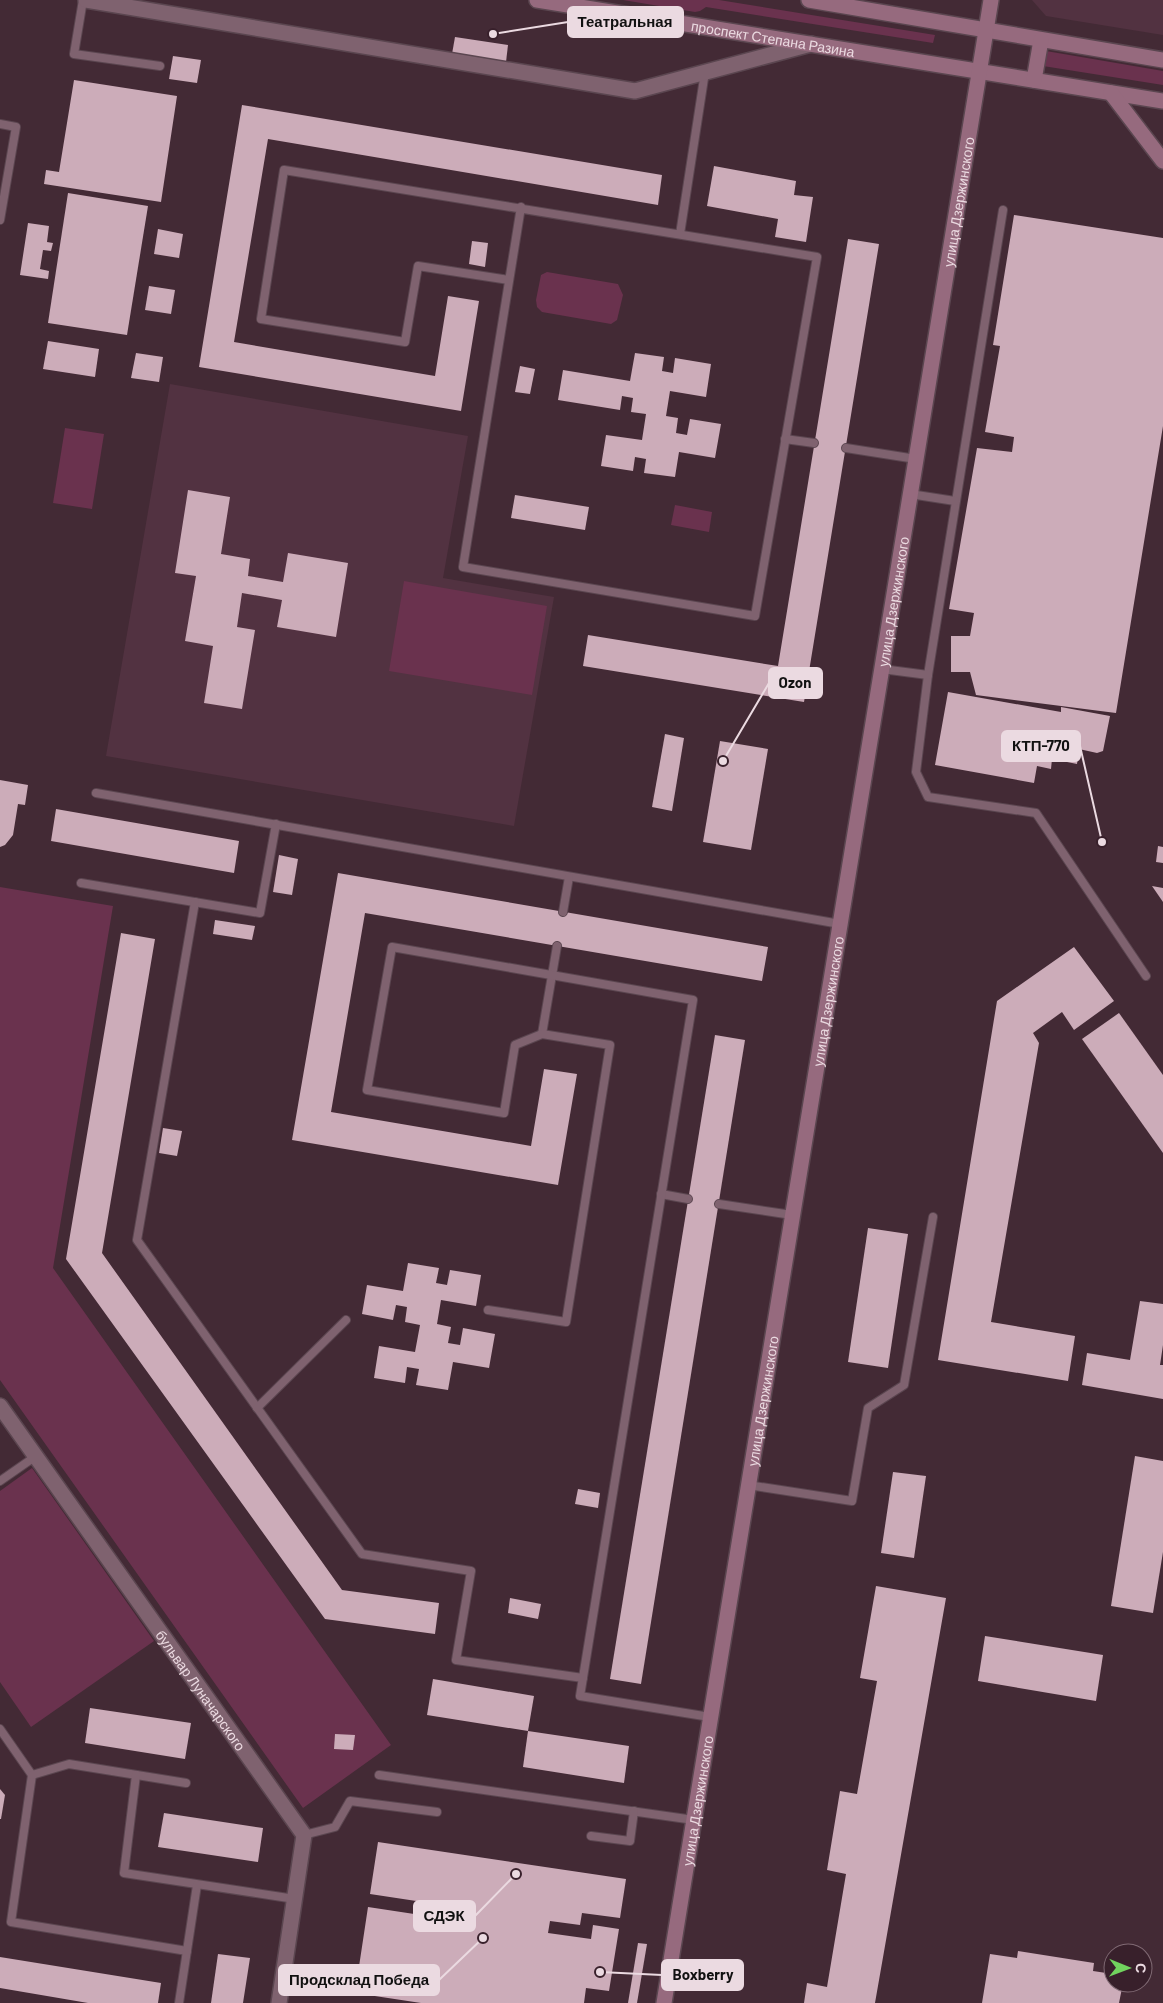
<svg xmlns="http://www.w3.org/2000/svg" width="1163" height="2003" viewBox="0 0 1163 2003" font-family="Barlow,sans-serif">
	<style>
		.built { fill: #523241 }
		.green { fill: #6a324e }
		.building { fill: #ccacb9 }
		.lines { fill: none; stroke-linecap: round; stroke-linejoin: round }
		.lane-casing { stroke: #5b4650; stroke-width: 10 }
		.street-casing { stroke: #5b4650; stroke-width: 18 }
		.secondary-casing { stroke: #5b4650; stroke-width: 18 }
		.lane { stroke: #7f626f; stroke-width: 8 }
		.street { stroke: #7f626f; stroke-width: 15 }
		.secondary { stroke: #966a7e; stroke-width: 15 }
		.labels { text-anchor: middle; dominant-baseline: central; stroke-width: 5; stroke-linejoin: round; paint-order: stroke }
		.street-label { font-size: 14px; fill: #ebdae1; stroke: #38202b }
		.leader { fill: none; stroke: #ebdae1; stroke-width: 2 }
		.callout-dot { fill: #ebdae1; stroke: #38202b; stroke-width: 2 }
		.callout { fill: #ebdae1; stroke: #ebdae1; stroke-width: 2 }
		.callout-label { font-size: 15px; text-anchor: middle; font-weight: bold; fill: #111 }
	</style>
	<rect width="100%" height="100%" fill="#432a35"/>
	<g class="built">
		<path d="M1032 0H1163V35L1046 16Z"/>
		<path d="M170 384 468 436 443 578 554 597 514 826 106 756Z"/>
	</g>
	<g class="green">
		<path d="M623 0H719L935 35 933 43 706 7 700 11 695 12Z"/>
		<path d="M1046 51 1163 71V85L1043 66Z"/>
		<path d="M547 272 618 284 623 295 617 320 611 324 542 312 537 307 536 300 541 275Z"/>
		<path d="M65 428 104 434 92 509 53 503Z"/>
		<path d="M675 505 712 512 709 532 671 525Z"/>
		<path d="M404 581 547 606 532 695 389 671Z"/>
		<path d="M0 887 113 906 53 1268 391 1745 303 1808 0 1380Z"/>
		<path d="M32 1468 154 1641 31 1727 0 1682V1491Z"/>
	</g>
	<g class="building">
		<path d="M455 37 508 45 506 62 452 54Z"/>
		<path d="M173 56 201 60 197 83 169 79Z"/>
		<path d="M74 80 177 96 161 202 44 184 46 170 59 172Z"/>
		<path d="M242 105 662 175 658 205 268 139 234 342 435 376 448 296 479 301 461 411 199 367Z"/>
		<path d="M714 166 796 181 794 195 813 197 806 242 775 237 778 219 707 206Z"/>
		<path d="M68 193 148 206 127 335 48 323Z"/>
		<path d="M1014 215 1163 238V426L1116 713 976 695 970 672H951V636H970L974 613 949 609 977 448 1012 452 1014 437 985 432 1000 346 993 345Z"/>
		<path d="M28 223 49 226 47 242 53 243 51 251 43 250 40 269 49 271 48 279 20 275Z"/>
		<path d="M158 229 183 234 179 258 154 254Z"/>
		<path d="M848 239 879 244 804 702 583 666 588 635 778 666Z"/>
		<path d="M472 241 488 243 485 267 469 264Z"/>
		<path d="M149 286 175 290 171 314 145 310Z"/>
		<path d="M48 341 99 349 95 377 43 369Z"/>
		<path d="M136 353 163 357 159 382 131 378Z"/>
		<path d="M635 353 664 357 662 371 673 373 675 358 711 364 706 397 670 391 666 416 678 418 676 433 687 435 690 419 721 424 715 458 679 452 675 477 644 473 646 459 635 457 633 471 601 466 606 435 642 440 646 414 631 412 633 398 622 396 620 410 558 400 563 370 630 381Z"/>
		<path d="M520 366 535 369 530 394 515 392Z"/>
		<path d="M188 490 230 497 221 554 250 559 248 576 283 582 288 553 348 563 336 637 277 627 282 600 242 593 237 627 255 630 242 709 204 703 213 646 185 641 196 576 175 573Z"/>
		<path d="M515 495 589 507 585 530 511 518Z"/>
		<path d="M948 692 1061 712V707L1110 716 1103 751 1097 753 1079 749 1077 764 1052 759 1051 769 1037 766 1034 783 935 765Z"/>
		<path d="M665 734 684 738 672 811 652 807Z"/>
		<path d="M720 741 768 749 751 850 703 842Z"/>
		<path d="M0 780 28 785 25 805 18 804 13 835 5 845 0 847Z"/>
		<path d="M56 809 239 841 234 873 51 841Z"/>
		<path d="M1158 846 1163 847V863L1156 862Z"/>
		<path d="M279 855 298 859 292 895 273 892Z"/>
		<path d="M338 873 768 947 762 981 365 913 331 1112 531 1146 544 1069 577 1074 558 1185 292 1140Z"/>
		<path d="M1152 886 1163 888V902Z"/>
		<path d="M215 920 255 926 252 940 213 934Z"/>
		<path d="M121 933 155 939 102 1253 342 1590 439 1603 435 1634 325 1619 66 1259Z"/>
		<path d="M1074 947 1114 1001 1074 1030 1062 1012 1033 1033 1039 1043 991 1322 1075 1336 1068 1381 938 1360 997 1001Z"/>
		<path d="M1119 1013 1163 1075V1153L1082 1039Z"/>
		<path d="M715 1035 745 1040 641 1684 610 1679Z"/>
		<path d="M163 1128 182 1131 177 1156 159 1153Z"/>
		<path d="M868 1228 908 1234 888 1368 848 1362Z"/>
		<path d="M408 1263 439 1268 436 1283 447 1285 450 1270 481 1275 476 1306 441 1300 437 1324 451 1327 448 1343 460 1345 463 1328 495 1334 489 1368 453 1362 448 1390 416 1385 419 1369 407 1367 405 1383 374 1378 379 1346 415 1352 420 1325 405 1322 407 1307 396 1305 393 1320 362 1314 367 1285 403 1291Z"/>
		<path d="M1140 1301 1163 1304V1345L1160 1365H1163V1399L1082 1385 1087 1353 1130 1360Z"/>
		<path d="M1135 1456 1163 1461V1552L1153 1613 1111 1606Z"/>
		<path d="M893 1472 926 1476 914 1558 881 1553Z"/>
		<path d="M578 1489 600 1493 598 1508 575 1504Z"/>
		<path d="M876 1586 946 1598 875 2003H804L807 1983 827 1987 846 1874 827 1870 840 1791 857 1794 877 1681 860 1678Z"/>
		<path d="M510 1598 541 1604 538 1619 508 1613Z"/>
		<path d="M985 1636 1103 1655 1096 1701 978 1681Z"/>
		<path d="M433 1679 534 1696 528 1731 427 1715Z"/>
		<path d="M90 1708 191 1723 185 1759 85 1743Z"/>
		<path d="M528 1731 629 1746 624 1783 523 1767Z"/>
		<path d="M335 1734 355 1735 353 1750 334 1749Z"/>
		<path d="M0 1789 5 1795 1 1819H0Z"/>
		<path d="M164 1813 263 1828 258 1862 158 1847Z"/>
		<path d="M378 1842 626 1879 620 1918 582 1913 580 1925 550 1921 548 1933 591 1939 593 1925 619 1929 609 1991 586 1988 584 2003H421L355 1993 368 1907 434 1917 436 1904 370 1894Z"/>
		<path d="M638 1943 647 1944 637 2003H628Z"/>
		<path d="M1018 1951 1094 1963 1093 1971 1113 1974V1983H1123L1119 2003H982L990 1954 1017 1958Z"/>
		<path d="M218 1954 250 1958 243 2003H211Z"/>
		<path d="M0 1957 161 1983 158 2003H88L0 1988Z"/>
	</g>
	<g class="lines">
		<g class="lane-casing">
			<g id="lane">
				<path d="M83 0 74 54 160 66"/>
				<path d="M0 124 16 127 0 220"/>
				<path d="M1003 210 928 675 916 772 928 797 1036 813 1146 976"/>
				<path d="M680 234 705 72"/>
				<path d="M509 280 418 266 405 342 261 319 284 170 817 257 755 616 463 567 521 207"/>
				<path d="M785 439 814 443"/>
				<path d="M846 448 916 459"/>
				<path d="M910 494 955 501"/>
				<path d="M882 669 928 675"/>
				<path d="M96 793 840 924"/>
				<path d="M81 883 260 913 276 824"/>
				<path d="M195 902 137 1240 362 1554 471 1571 456 1660 583 1678"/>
				<path d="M563 912 569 877"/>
				<path d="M542 1034 557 946"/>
				<path d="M661 1194 688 1199"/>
				<path d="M719 1204 792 1215"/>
				<path d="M488 1310 566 1322 610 1045 542 1034 515 1045 504 1113 367 1090 392 947 693 1000 580 1696 710 1717"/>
				<path d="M257 1408 346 1320"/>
				<path d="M0 1481 36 1456"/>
				<path d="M748 1485 852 1501 868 1408 904 1385 933 1217"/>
				<path d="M0 1729 32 1775 11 1922 187 1951"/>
				<path d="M32 1775 69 1764 186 1783"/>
				<path d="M136 1775 124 1873 295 1899"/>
				<path d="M379 1775 694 1820"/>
				<path d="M304 1835 335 1827 350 1801 437 1812"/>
				<path d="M591 1836 630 1841 634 1811"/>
				<path d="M179 2003 197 1885"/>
			</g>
		</g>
		<g class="street-casing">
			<g id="street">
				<path d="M86 0 635 91 811 44"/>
				<path id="s1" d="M0 1406 304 1835 279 2003"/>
			</g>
		</g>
		<g class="secondary-casing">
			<g id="secondary">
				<path id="s2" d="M537 0 1163 101"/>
				<path d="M809 0 1163 60"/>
				<path d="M1034 80 1041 40"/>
				<path d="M1111 93 1163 161"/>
				<path id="s3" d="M664 2003 991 0"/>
			</g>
		</g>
		<use href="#lane" class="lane"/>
		<use href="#street" class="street"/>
		<use href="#secondary" class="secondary"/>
	</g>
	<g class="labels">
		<g class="street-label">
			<text stroke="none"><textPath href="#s2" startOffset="239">проспект Степана Разина</textPath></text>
			<text stroke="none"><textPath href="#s3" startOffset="1825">улица Дзержинского</textPath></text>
			<text stroke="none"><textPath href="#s3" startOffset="1420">улица Дзержинского</textPath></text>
			<text stroke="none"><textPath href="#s3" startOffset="1015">улица Дзержинского</textPath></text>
			<text stroke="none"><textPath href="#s3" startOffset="610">улица Дзержинского</textPath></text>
			<text stroke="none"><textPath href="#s1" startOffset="348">бульвар Луначарского</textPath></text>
			<text stroke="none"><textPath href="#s3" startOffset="205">улица Дзержинского</textPath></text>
		</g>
	</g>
	<path class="leader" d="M493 34L568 22M723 761L769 683M1102 842L1080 746M516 1874L475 1916M600 1972L662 1975M483 1938L439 1980"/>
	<g class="callout-dot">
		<circle cx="493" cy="34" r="5"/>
		<circle cx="723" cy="761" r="5"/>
		<circle cx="1102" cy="842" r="5"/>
		<circle cx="516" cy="1874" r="5"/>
		<circle cx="600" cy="1972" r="5"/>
		<circle cx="483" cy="1938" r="5"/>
	</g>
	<g class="callout">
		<rect x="568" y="7" width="115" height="30" rx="5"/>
		<rect x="769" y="668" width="53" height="30" rx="5"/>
		<rect x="1002" y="731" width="78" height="30" rx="5"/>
		<rect x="414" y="1901" width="61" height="30" rx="5"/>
		<rect x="662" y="1960" width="81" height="30" rx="5"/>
		<rect x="279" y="1965" width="160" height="30" rx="5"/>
	</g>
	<g class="callout-label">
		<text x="625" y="27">Театральная</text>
		<text x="795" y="688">Ozon</text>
		<text x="1041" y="751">КТП-770</text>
		<text x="444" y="1921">СДЭК</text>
		<text x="703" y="1980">Boxberry</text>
		<text x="359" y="1985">Продсклад Победа</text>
	</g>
	<g transform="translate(1128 1968) rotate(91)"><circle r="24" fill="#38202b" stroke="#806a74"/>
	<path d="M0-4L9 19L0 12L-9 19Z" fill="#71d35e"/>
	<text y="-8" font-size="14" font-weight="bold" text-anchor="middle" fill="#ebdae1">С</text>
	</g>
</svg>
